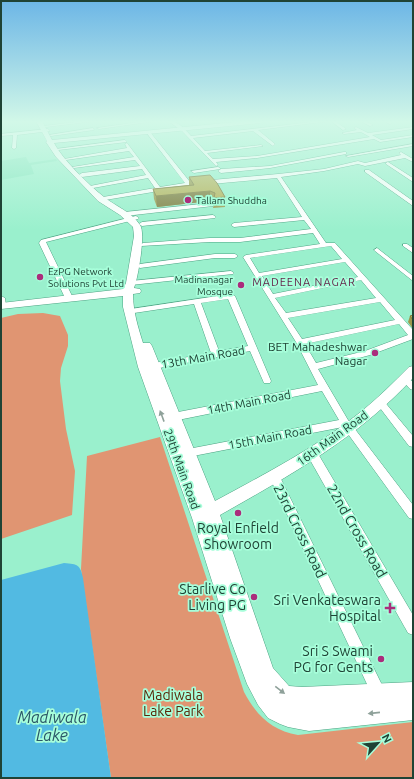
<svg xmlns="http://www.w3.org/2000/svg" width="414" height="779" viewBox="0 0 414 779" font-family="Ubuntu,sans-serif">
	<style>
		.built { fill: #86e7c0 }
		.green { fill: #e09572 }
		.water { fill: #52bae2 }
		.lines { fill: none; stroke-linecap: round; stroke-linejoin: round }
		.street-casing { stroke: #4ea484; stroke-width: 1 }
		.secondary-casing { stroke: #4ea484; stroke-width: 1 }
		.street { fill: #fff; fill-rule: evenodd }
		.secondary { fill: #fff; fill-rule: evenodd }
		.wall { fill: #9c984d }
		.shaded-wall { fill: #7f7c3e }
		.building { fill: #b5b159; stroke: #7f7c3e }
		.oneway { fill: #8fa19a }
		.poi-dot { fill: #ab2c7c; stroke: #a7feda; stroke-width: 1.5 }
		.labels { text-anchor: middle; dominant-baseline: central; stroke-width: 3.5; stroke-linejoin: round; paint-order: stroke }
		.far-poi-label { font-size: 10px; fill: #1f4335; stroke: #a7feda; text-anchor: start }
		.far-neighbourhood-label { font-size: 11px; letter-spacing: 1px; fill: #64264b; stroke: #a7feda }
		.poi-label { font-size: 12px; fill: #1f4335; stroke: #a7feda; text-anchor: end }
		.street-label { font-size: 12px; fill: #1f4335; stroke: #a7feda }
		.near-poi-label { font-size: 14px; fill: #1f4335; stroke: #a7feda; text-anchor: end }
		.near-street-label { font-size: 14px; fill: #1f4335; stroke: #a7feda }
		.near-park-label { font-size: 14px; fill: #5a2709; stroke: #a7feda }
		.near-water-label { font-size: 16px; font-style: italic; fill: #2a5667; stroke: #a7feda }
	</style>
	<rect width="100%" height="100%" fill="#9af0cd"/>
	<path class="built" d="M26 157 29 163 56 159 57 161 31 165 34 174 1 180V161Z"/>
	<g class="green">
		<path d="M43 313 60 316 68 335V346L61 368 60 381 66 429 75 471 72 515 1 539V318L18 314Z"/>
		<path d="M160 437 244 692C256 715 272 731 298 735L413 722V778H111L81 569 87 456Z"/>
	</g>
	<path class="water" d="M64 563C78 564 80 565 83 578L111 778H1V580Z"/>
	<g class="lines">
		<g class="street-casing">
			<g id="street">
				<path d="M84 121H95L46 127 44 126Z"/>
				<path d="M146 121H156L99 129 97 128Z"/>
				<path d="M168 121C177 120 185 129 191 136L320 121H330L258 130 275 144 273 146 253 131 193 138 205 151 261 145 263 146 207 153 213 159 257 156 370 137 361 132 344 134 342 133 357 130 354 128 356 127 368 133 413 127V129L372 135 381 140 413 135V137L380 142 374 139 257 158 216 162 218 165 216 166 181 130Z"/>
				<path d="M331 121H335L346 129 343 130Z"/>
				<path d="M360 121H365L373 125 370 126Z"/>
				<path d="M384 121H389L392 123 390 124Z"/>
				<path d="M93 128 94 130 51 136 49 135Z"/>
				<path d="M48 129 50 131 17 135 16 148 14 149 12 148 13 135 1 136V134Z"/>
				<path d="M146 132H150L190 182 278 174 324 169 358 161 365 163 401 155 399 153 401 152 413 159V162L405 158 365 166 358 164 324 171 281 177 326 243H335L413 330V339L370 355 318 369 348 420 413 505V519L409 518 343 427 188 457 184 456 183 453 184 450 188 449 339 420 322 391 173 421 170 420 168 417 170 414 173 413 318 385 296 342 243 257 246 255 320 244 313 233 240 242H210L141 246 140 245 143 243 210 238H240L311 229 304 220 234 227 231 225 234 223 302 217 277 178 189 186 105 200 102 198 103 197 155 188 148 178 93 188 90 186 146 175 142 169 82 177 79 175 82 173 140 166 135 160 74 168 72 167 134 157 129 151 66 160 64 159 127 148 125 144 127 143 160 187 185 183ZM331 246 342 259 259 273 250 258ZM345 262 358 277 273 294 262 276ZM361 280 376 298 286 313 275 298ZM380 302 395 320 302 339 288 318ZM399 324 408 335 365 351 316 363 305 344Z"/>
				<path d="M125 140 127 142 58 150 56 149Z"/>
				<path d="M413 144V146L348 157 346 156Z"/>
				<path d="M344 152H346V154L270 168 221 173 218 171 221 169 270 166Z"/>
				<path d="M388 162 413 178V182L386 164V163Z"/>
				<path d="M218 167 220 168V169L194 173 191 171Z"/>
				<path d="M365 170H369L413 201V206L365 172Z"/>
				<path d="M211 203 213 204V206L125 216 122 214 125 212Z"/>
				<path d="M213 215 216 217 215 218 142 226 139 224 142 222Z"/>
				<path d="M136 216 139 218 138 219 46 242 73 298 72 300H66L39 243 41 240Z"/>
				<path d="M403 244H407L413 248V253L403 246Z"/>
				<path d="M377 248 413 276V281L375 251 374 250Z"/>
				<path d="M215 254H235L238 256 235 258H215L140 268 137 266 140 264Z"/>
				<path d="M231 271 234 273 233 274 131 285 127 283 131 281Z"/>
				<path d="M231 294 235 296 271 381 270 383H264L250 351 154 369 151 368 150 366 151 364 154 363 211 353 194 304 134 313H131V309ZM228 299 248 346 219 351 201 303Z"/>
				<path d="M1 296 5 298 6 306 2 308Z"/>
				<path d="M405 376 413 382V390L410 389 401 379Z"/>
				<path d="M380 398 383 400 413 436V447L409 446 377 404 375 402 377 400Z"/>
				<path d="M313 451 317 452 413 615V635L408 633 309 458 308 455 309 452Z"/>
				<path d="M274 471 278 473 384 689 386 694 384 699 379 701 374 699 269 476 270 473Z"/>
			</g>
		</g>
		<g class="secondary-casing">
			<path id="secondary" d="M36 121H42L52 140 245 121H263L260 123 54 143C63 160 89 185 104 197 115 206 132 212 140 225 146 233 138 278 134 288L140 289 141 291 140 293 133 294C133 311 138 327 143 343H150L152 346 215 501C265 474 317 447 362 411 379 397 394 382 409 367L413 366V378C359 437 289 476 220 515L273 668 289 686 302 687 413 682V720L309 731 288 727 280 724 268 718 258 705 247 684 230 638 192 518 138 367 123 307V296L1 309V303L123 289 126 283 134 236 133 227 120 215 98 201 56 157 46 142 47 141Z"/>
		</g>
		<use href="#street" class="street"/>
		<use href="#secondary" class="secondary"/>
	</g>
	<g class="wall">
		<path d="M189 177 225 197V207L213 208 214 203 210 201 157 207 154 199 153 189 189 185Z"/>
		<path d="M413 315V329L408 322 410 316Z"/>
	</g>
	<path class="shaded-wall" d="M210 191V201L157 207 156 196Z"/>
	<g class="building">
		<path d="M210 175 217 183 225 197 214 198 215 193 210 191 156 196 153 189 194 185 189 177Z"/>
		<path d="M413 315V320L410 316Z"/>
	</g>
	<defs><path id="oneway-solid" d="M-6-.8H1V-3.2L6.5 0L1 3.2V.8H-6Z"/></defs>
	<g class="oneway">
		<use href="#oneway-solid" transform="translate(162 416) rotate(-110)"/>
		<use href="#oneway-solid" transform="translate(280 690) rotate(38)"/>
		<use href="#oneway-solid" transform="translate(374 713) rotate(174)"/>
	</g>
	<linearGradient id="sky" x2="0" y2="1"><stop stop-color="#6cb6e6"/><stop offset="0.53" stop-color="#d2f8e8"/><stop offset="1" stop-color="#d2f8e8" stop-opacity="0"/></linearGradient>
	<rect width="414" height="230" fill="url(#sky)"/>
	<g class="poi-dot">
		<circle cx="188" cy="200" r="4"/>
		<circle cx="40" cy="277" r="4"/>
		<circle cx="241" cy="285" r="4"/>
		<circle cx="375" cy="353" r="4"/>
		<circle cx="238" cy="513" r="4"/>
		<circle cx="254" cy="597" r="4"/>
		<path d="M388 602h4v4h4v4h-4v4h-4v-4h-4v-4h4z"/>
		<circle cx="381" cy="659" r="4"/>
	</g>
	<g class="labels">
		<g class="far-poi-label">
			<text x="196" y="200">Tallam Shuddha</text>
			<text x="48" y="271">EzPG Network<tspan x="48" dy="12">Solutions Pvt Ltd</tspan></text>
			<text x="233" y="279" text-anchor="end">Madinanagar<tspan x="233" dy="12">Mosque</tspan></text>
		</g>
		<g class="far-neighbourhood-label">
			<text x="304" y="282">MADEENA NAGAR</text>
		</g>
		<g class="poi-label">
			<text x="367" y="346">BET Mahadeshwar<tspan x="367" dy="14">Nagar</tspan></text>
		</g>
		<g class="street-label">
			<text transform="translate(203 357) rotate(-10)">13th Main Road</text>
			<text transform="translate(249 402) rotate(-11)">14th Main Road</text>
			<text transform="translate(270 437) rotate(-11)">15th Main Road</text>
			<text transform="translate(332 438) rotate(-36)">16th Main Road</text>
			<text transform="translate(182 469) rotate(70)">29th Main Road</text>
		</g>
		<g class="near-poi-label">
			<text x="238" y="528" text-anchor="middle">Royal Enfield<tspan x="238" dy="16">Showroom</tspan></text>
			<text x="246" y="589">Starlive Co<tspan x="246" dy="16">Living PG</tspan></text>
			<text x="381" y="600">Sri Venkateswara<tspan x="381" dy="16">Hospital</tspan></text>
			<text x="373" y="651">Sri S Swami<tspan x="373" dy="16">PG for Gents</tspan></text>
		</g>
		<g class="near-street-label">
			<text transform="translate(300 531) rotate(64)">23rd Cross Road</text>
			<text transform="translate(357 531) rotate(60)">22nd Cross Road</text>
		</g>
		<g class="near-park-label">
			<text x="173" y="695">Madiwala<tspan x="173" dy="16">Lake Park</tspan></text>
		</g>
		<g class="near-water-label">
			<text x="52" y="717">Madiwala<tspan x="52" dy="18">Lake</tspan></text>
		</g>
	</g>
	<rect width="414" height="779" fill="none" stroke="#1f4335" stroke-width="4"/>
	<g transform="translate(378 743) rotate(63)" stroke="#a7feda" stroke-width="3" paint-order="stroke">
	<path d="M0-3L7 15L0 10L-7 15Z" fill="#1f4335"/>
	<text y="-6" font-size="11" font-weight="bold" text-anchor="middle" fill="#1f4335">N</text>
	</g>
</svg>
